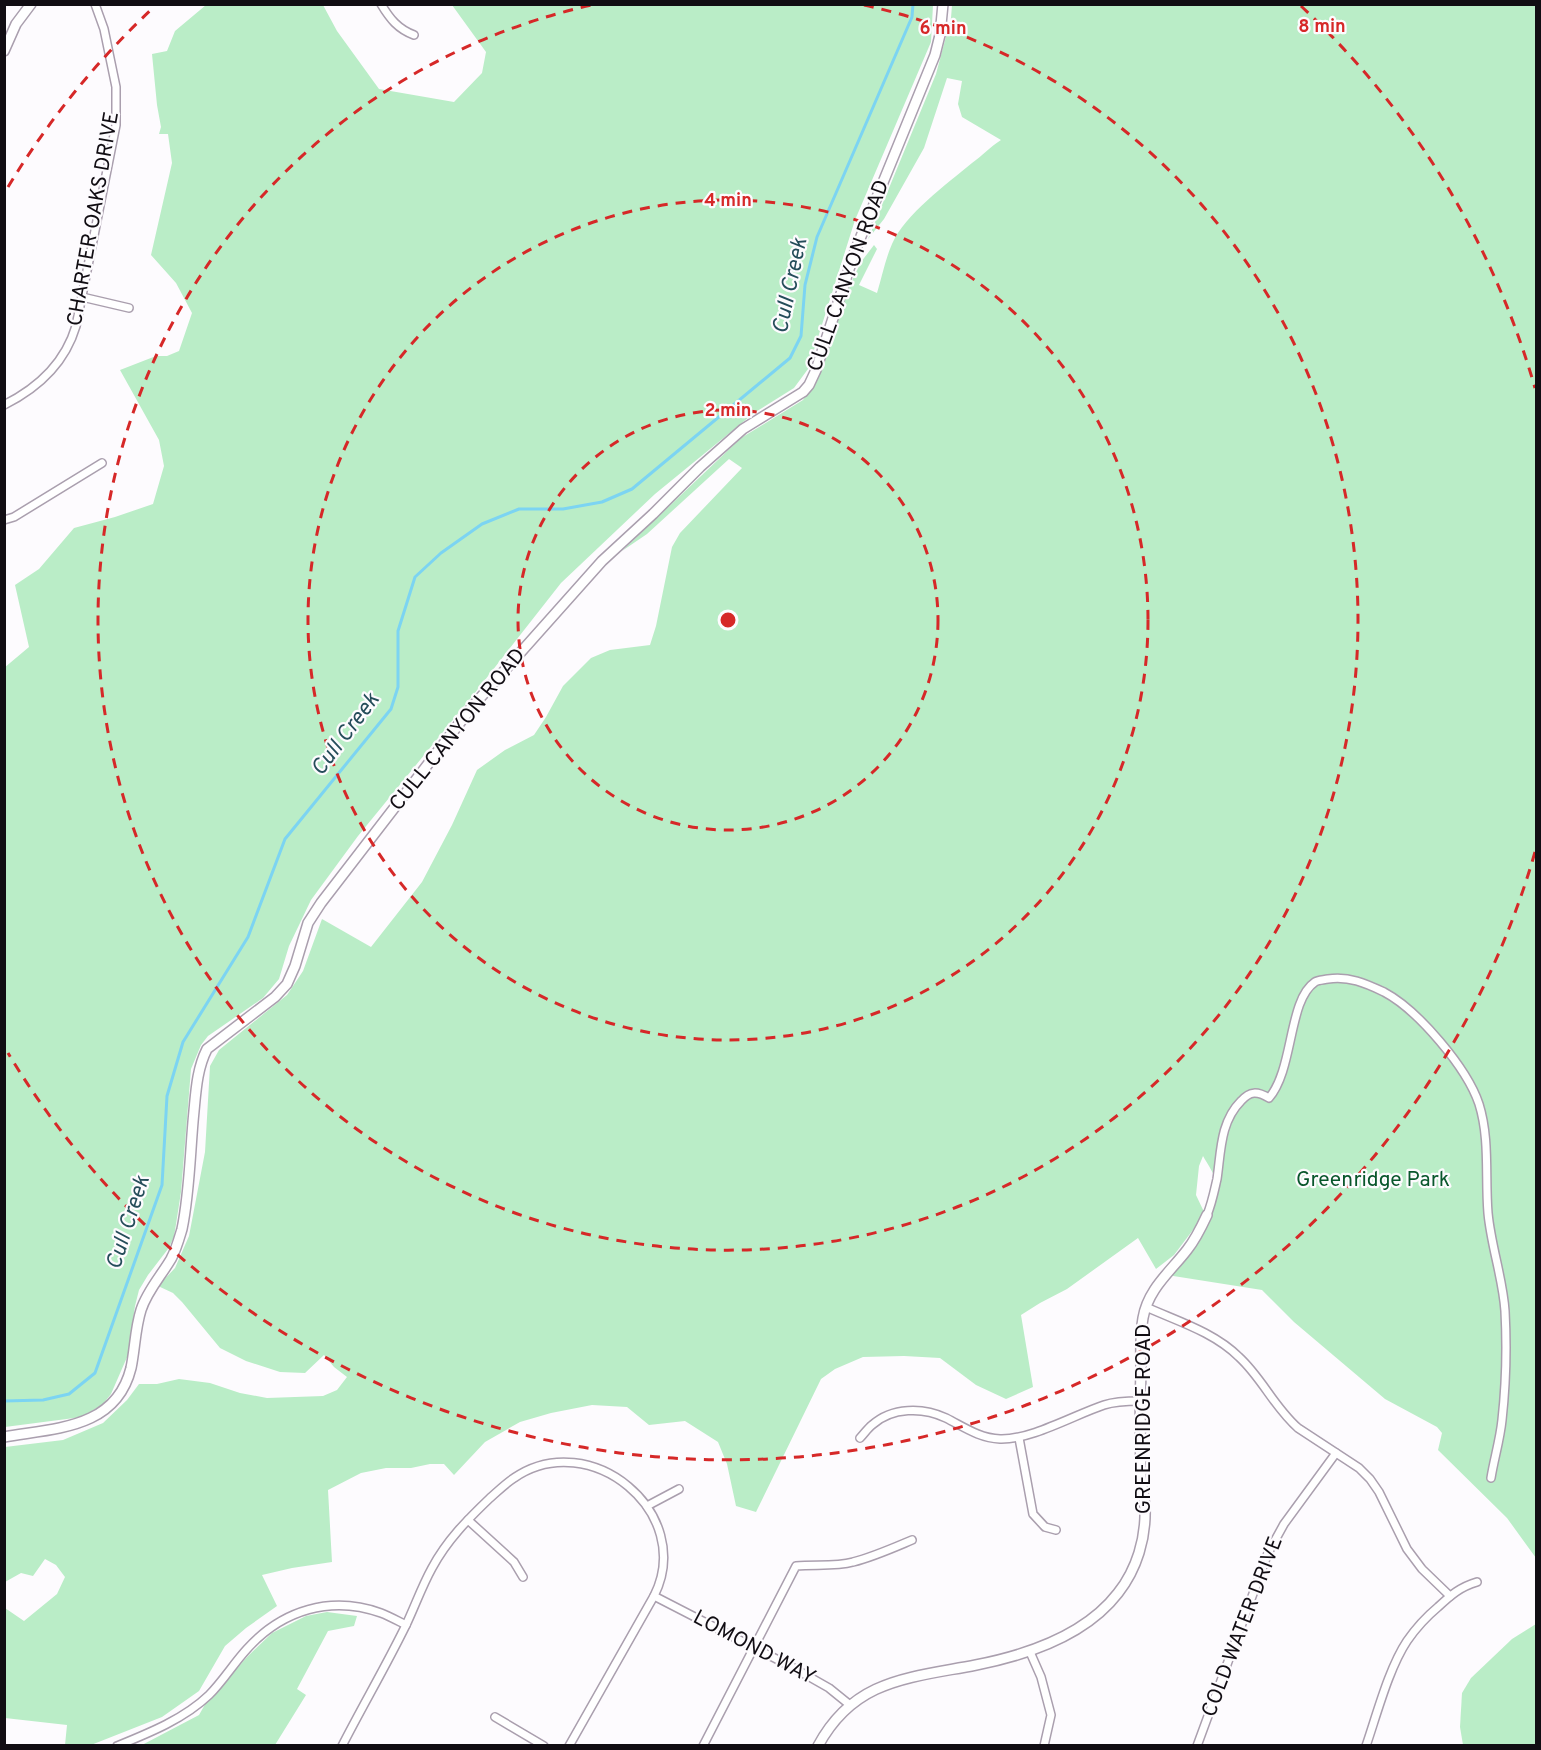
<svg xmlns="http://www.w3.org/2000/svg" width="1541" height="1750" viewBox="0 0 1541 1750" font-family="Overpass,sans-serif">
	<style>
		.green { fill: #baedc7 }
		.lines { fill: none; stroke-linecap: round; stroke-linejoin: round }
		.stream { stroke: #7cd4f2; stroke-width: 3 }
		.street-casing { stroke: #aa9fae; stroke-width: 10 }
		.secondary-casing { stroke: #aa9fae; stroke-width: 12 }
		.street { stroke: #fff; stroke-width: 7 }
		.secondary { stroke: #fff; stroke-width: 9 }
		.ring { fill: none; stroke: #d62828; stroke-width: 3; stroke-dasharray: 10 8 }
		.labels { text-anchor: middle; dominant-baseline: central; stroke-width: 4.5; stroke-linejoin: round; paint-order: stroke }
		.street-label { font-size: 21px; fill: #110d13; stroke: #fdfbfe }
		.park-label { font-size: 21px; fill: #09572c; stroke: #fdfbfe }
		.water-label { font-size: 22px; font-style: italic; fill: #254d5a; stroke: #fdfbfe }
		.centre { fill: #d62828; stroke: #fdfbfe; stroke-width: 3 }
		.ring-label { font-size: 18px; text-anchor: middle; font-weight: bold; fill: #d62828; stroke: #fdfbfe; stroke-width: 4.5; stroke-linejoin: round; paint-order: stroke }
	</style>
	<rect width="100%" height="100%" fill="#fdfbfe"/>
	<g class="green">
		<path d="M206 5H323L337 31 379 89 454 102 482 73 486 52 452 5H933L931 42 855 220 808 369 794 388 754 413 655 494 561 583 474 694 358 836 311 900 289 946 279 979 263 998 208 1036 201 1045 191 1069 181 1192 174 1237 168 1249 148 1275 139 1290 135 1306 128 1355 111 1394 103 1404 82 1417 5 1427 4 668 29 647 15 585 39 569 74 528 115 517 153 504 164 466 159 440 120 370 156 356H167L179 351 192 313 176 283 151 255 172 163 168 134H159L161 127 157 105 152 54 167 51 175 31Z"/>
		<path d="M952 5H1536V1558L1507 1518 1438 1450 1442 1433 1437 1427 1385 1399 1294 1322 1262 1290 1167 1275C1179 1258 1223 1206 1218 1186 1216 1176 1208 1165 1203 1156L1199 1166 1196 1195 1205 1214 1174 1255 1156 1269 1138 1238 1067 1289 1040 1303 1021 1315 1033 1387 1006 1399 976 1385 940 1358 904 1356 863 1357 835 1369 821 1379 756 1512 736 1506 727 1464 718 1442 685 1421 649 1425 627 1407 592 1405 551 1413 520 1422 485 1442 454 1475 444 1464H430L411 1468H386L361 1473 328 1490 332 1562 292 1568 262 1575 277 1606 246 1628 225 1646 199 1691 162 1717 91 1745H65L67 1725 5 1718V1608L24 1621 57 1594 65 1577 56 1565 45 1559 33 1576 21 1573 5 1582V1447L63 1440 103 1423 127 1400 139 1384H157L179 1379 210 1383 240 1393 267 1398 323 1396 337 1390 347 1377 334 1367 324 1355 305 1373 280 1372 246 1361 220 1348 182 1302 173 1293 158 1286 175 1268 189 1236 205 1152 210 1066 219 1050 287 995 303 971 322 919 371 947 422 882 452 825 477 770 505 750 534 735 546 717 563 686 591 658 610 650 650 645 656 626 672 547 680 533 742 468 729 459 647 534 622 551 741 438 803 400 819 375 828 353 846 293 861 262 874 245 877 249 859 285 877 293C882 277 885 260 892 244 905 214 947 184 972 163 982 156 990 147 1001 140L962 117 958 104 962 81 947 78 924 148 884 219 868 239 936 74 951 18Z"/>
		<path d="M327 1612 357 1616 354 1626 328 1631 297 1689 306 1695 275 1745 140 1746 199 1715 207 1701 248 1656 272 1633 306 1616Z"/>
		<path d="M1536 1624V1745H1463L1460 1727 1462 1693 1471 1678 1512 1639Z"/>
	</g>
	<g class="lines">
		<path class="stream" d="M4 1401 43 1400 69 1394 95 1373 162 1185 167 1096 183 1042 248 937 285 839 391 709 398 687V631L415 577 441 553 482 524 519 509H563L602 502 632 489 790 358 801 336 805 285 817 237 912 17 913 4"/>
		<g class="street-casing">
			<g id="street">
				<path d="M381 4C390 19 398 29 414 35"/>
				<path d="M82 297 129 308"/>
				<path d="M4 405C38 388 65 363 76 326L116 125V87L104 29 95 4"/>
				<path d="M4 520 14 517 102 463"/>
				<path d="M1207 1215C1212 1203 1214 1192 1217 1179 1221 1152 1220 1122 1241 1101 1250 1091 1257 1091 1269 1098 1294 1069 1288 1000 1315 982 1318 980 1323 980 1328 979 1349 976 1365 983 1384 992 1418 1010 1467 1068 1479 1104 1490 1139 1485 1177 1488 1213 1491 1246 1503 1279 1505 1311 1507 1348 1506 1384 1502 1420 1500 1440 1494 1459 1491 1478"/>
				<path d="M1146 1307C1177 1321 1214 1332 1239 1357 1262 1378 1274 1407 1298 1428L1359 1468 1370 1479 1379 1492 1407 1549 1422 1569 1450 1596"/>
				<path d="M860 1438C864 1434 868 1428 872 1425 892 1407 923 1407 946 1418 964 1427 979 1438 1000 1439 1031 1440 1074 1415 1104 1405 1116 1401 1128 1401 1140 1401"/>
				<path d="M1019 1438 1033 1514 1045 1527 1056 1530"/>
				<path d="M647 1506 679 1489"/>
				<path d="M468 1520 514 1562 523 1577"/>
				<path d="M654 1596 792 1667 829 1688 850 1705"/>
				<path d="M1030 1652 1041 1677 1051 1715 1044 1746"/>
				<path d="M495 1717 544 1746"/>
				<path d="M117 1746C149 1733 184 1719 209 1695 223 1681 234 1663 247 1649 282 1610 331 1595 381 1613 389 1616 398 1621 406 1625"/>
				<path d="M342 1746C363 1705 386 1666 406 1625 415 1606 422 1586 432 1568 447 1540 468 1519 490 1498 498 1491 506 1483 514 1478 590 1426 696 1513 654 1596L569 1746"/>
				<path d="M703 1746 796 1566C814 1564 835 1567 853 1562 873 1557 893 1548 912 1540"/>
				<path d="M1197 1746 1268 1553 1284 1524 1336 1453"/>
				<path d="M1366 1746C1377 1714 1389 1668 1407 1641 1416 1628 1426 1617 1438 1607 1451 1595 1460 1587 1477 1582"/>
			</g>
		</g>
		<g class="secondary-casing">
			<g id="secondary">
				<path d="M4 51 16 24 31 4"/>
				<path d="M4 1437C55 1428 116 1429 131 1368 135 1349 135 1329 141 1310 147 1291 161 1276 171 1259 176 1250 179 1239 182 1229 190 1191 190 1150 194 1111 196 1090 197 1069 207 1049L275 997 287 984 295 966 308 923 321 903 472 707 602 561 653 514 700 467 743 429 803 392 809 385 816 370 855 251 935 55 940 35 943 4"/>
				<path d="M818 1746C854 1679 909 1678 976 1665 1027 1655 1085 1636 1118 1593 1137 1569 1146 1538 1145 1508 1144 1496 1141 1484 1141 1472 1140 1437 1140 1402 1141 1367 1141 1351 1140 1334 1143 1318 1148 1289 1170 1272 1187 1250 1195 1240 1201 1228 1207 1215"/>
			</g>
		</g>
		<use href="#street" class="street"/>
		<use href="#secondary" class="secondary"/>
	</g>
	<g class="ring">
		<circle cx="728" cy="620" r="210"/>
		<circle cx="728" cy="620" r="420"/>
		<path d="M864 5A630 630 0 1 1 592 5"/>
		<path d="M1535 852A840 840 0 0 1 8 1053M8 187A840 840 0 0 1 155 6M1301 6A840 840 0 0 1 1535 388"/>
	</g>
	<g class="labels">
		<g class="street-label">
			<text transform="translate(94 219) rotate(-80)">CHARTER OAKS DRIVE</text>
			<text transform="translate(849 276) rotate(-70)">CULL CANYON ROAD</text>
			<text transform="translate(458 730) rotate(-51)">CULL CANYON ROAD</text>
			<text transform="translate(1144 1419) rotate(-90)">GREENRIDGE ROAD</text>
			<text transform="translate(1243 1627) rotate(-69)">COLD WATER DRIVE</text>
			<text transform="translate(754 1648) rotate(28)">LOMOND WAY</text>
		</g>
		<g class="park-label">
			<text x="1373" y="1180">Greenridge Park</text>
		</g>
		<g class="water-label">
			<text transform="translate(791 286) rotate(-78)">Cull Creek</text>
			<text transform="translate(346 735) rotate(-53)">Cull Creek</text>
			<text transform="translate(129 1223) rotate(-72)">Cull Creek</text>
		</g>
	</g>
	<circle cx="728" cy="620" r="9" class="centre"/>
	<g class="ring-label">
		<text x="1322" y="32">8 min</text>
		<text x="943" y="34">6 min</text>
		<text x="728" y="206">4 min</text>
		<text x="728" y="416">2 min</text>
	</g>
	<rect width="1541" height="1750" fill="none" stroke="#110d13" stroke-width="12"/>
</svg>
